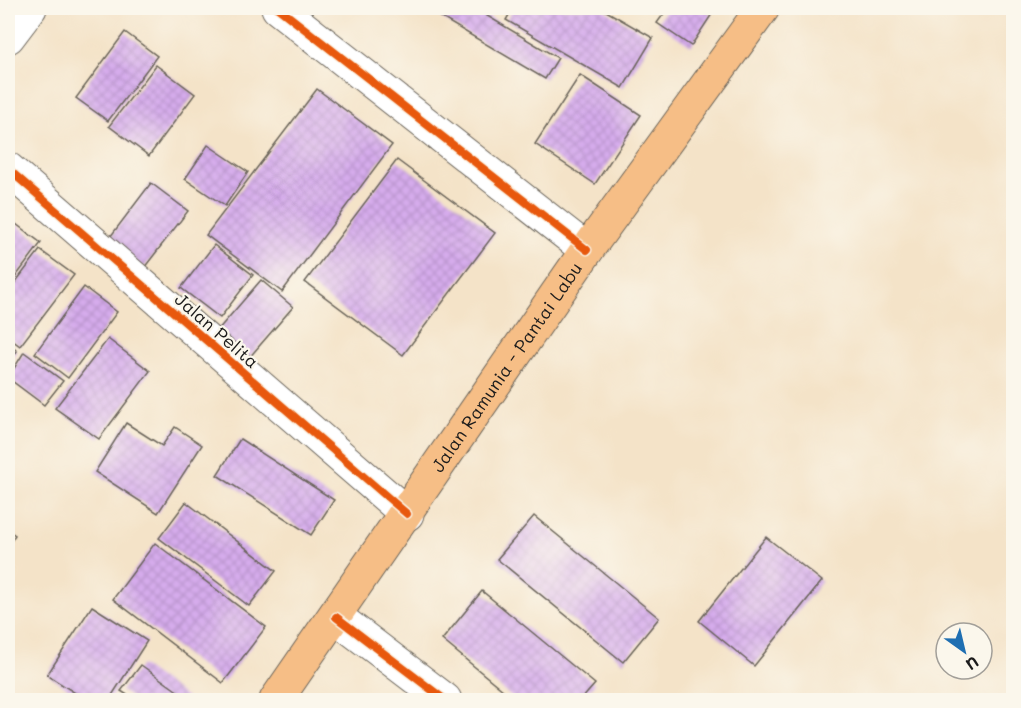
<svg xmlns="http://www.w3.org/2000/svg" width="1021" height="708" viewBox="0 0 1021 708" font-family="Mali,sans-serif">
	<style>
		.building { fill: url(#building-cross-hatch) }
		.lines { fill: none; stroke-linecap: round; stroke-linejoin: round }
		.minor-casing { stroke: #686258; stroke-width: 35 }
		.major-casing { stroke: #686258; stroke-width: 35 }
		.minor { stroke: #fff; stroke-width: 33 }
		.major { stroke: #f6be86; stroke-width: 33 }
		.cycleway-casing { stroke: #fbf7ec; stroke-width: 11 }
		.cycleway { stroke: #e8590c; stroke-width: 8 }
		.labels { text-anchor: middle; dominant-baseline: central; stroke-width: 4.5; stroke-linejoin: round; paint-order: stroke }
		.street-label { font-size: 18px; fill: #1c1c1c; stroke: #fbf7ec }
	</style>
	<defs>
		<pattern id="building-cross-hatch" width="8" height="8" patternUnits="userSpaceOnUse" patternTransform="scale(1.5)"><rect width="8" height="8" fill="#d6acec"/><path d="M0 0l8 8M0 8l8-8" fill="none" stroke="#b793ca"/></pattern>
	</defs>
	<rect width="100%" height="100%" fill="#fbf7ec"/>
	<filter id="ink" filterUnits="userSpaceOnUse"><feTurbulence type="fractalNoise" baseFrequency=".0167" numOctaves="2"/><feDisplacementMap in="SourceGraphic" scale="12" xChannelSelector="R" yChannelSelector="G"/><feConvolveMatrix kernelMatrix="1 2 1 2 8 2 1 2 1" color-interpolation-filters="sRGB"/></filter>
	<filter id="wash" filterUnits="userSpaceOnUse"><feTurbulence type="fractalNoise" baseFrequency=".008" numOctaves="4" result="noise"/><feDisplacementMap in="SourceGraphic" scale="24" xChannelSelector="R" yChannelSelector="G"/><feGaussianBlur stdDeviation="1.35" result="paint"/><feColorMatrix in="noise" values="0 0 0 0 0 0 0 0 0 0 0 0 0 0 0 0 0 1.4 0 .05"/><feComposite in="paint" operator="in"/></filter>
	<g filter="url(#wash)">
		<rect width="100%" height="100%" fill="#f4e3c8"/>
		<g id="blocks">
			<g class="building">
				<path d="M425 8H474L558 58 545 79Z"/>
				<path d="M513 8H601L653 38 623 88 506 20Z"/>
				<path d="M668 8H690L694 10 702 8 712 14 691 46 657 23Z"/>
				<path d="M125 32 157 56 108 121 76 98Z"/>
				<path d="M156 65 195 94 149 156 109 126Z"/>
				<path d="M580 75 641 115 595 184 535 144Z"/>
				<path d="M317 89 392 145 282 292 206 235Z"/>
				<path d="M208 145 248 172 225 206 185 179Z"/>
				<path d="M397 160 495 233 403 355 305 282Z"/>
				<path d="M151 183 188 211 144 268 107 241Z"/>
				<path d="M8 218 41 243 8 287Z"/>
				<path d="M214 245 253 275 220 318 181 288Z"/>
				<path d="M40 250 74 275 20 346 8 337V292Z"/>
				<path d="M261 280 293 307 248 359 217 331Z"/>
				<path d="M84 287 117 312 68 378 35 353Z"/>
				<path d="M108 339 150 371 99 439 55 408Z"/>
				<path d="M8 343 17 351 8 363Z"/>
				<path d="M24 352 63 381 44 405 8 378Z"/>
				<path d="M126 423 162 446 175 427 202 445 158 513 95 472Z"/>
				<path d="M240 439 334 500 311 535 217 475Z"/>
				<path d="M186 502 276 571 249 606 159 538Z"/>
				<path d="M534 516 659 618 623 662 497 559Z"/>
				<path d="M8 530 15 535 8 546Z"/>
				<path d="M766 537 822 581 754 666 699 621Z"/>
				<path d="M155 543 266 627 223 683 113 599Z"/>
				<path d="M482 591 595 684 581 700H515L442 640Z"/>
				<path d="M92 606 147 641 109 700H86L47 675Z"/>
				<path d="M141 665 190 700H135L121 691Z"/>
			</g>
		</g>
	</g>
	<g filter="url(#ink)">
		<use href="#blocks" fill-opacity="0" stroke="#686258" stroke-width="1.5"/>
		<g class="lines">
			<g class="minor-casing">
				<g id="minor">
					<path d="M278 8 587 250"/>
					<path d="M8 37 30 8"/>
					<path d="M8 169 407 514"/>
					<path d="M336 617 445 700"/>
				</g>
			</g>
			<g class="major-casing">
				<g id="major">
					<path id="s1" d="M276 700 587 250 763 8"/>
				</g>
			</g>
			<use href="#minor" class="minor"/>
			<use href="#major" class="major"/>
			<g class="cycleway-casing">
				<g id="cycleway">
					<path d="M278 8 587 250"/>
					<path d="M8 169 407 514"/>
					<path d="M336 617 445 700"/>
				</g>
			</g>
			<use href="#cycleway" class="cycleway"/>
		</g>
	</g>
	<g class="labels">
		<g class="street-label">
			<text transform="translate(217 330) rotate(41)">Jalan Pelita</text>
			<text stroke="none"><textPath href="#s1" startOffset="405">Jalan Ramunia - Pantai Labu</textPath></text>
		</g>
	</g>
	<rect width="1021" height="708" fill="none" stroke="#fbf7ec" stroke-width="30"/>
	<g transform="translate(964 651) rotate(146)"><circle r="28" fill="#fbf7ec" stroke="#a29f99" stroke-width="1.5"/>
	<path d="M0-4.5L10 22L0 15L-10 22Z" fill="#1f6fb2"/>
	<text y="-9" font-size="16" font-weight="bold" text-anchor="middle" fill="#1c1c1c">U</text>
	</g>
</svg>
